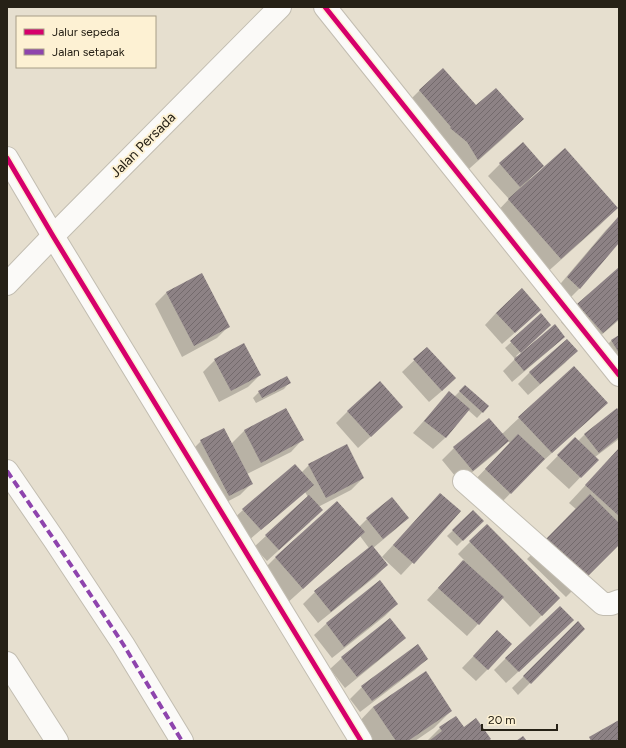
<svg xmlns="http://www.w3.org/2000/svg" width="626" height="748" viewBox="0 0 626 748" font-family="Figtree,sans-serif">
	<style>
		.shadow { fill: #0003 }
		.building { fill: url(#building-hatch) }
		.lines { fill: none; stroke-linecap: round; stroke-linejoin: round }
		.minor-casing { stroke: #c2bdb1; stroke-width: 24 }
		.tertiary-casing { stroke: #c2bdb1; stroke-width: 24 }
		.minor { stroke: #fbfaf8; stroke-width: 22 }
		.tertiary { stroke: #fbfaf8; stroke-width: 22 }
		.quiet { stroke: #8e44ad; stroke-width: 4; stroke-dasharray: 8 4; stroke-linecap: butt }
		.cycleway-casing { stroke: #fdf1d3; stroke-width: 8 }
		.cycleway { stroke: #d6006c; stroke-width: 5 }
		.labels { text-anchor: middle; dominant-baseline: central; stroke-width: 4; stroke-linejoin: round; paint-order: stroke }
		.street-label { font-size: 14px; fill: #262116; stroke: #fdf1d3 }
	</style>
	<defs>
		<pattern id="building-hatch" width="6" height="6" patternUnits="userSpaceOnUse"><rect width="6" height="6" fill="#8d8285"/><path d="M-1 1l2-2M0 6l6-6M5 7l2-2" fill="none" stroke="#736a6c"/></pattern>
	</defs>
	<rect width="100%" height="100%" fill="#e6dfcf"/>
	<g class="shadow">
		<path d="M420 90 476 107 523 119 506 136 461 176 403 107Z"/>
		<path d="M523 143 543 166 530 179 531 180 617 208 600 225 544 275 492 217 509 199 488 176 500 164Z"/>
		<path d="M618 218 619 219V242L580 288 568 300 556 289 606 230Z"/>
		<path d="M619 269V320L585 349 561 322 578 305Z"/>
		<path d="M167 292 228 327 217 338 182 357 155 304Z"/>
		<path d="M496 313 528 321 502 344 485 325Z"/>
		<path d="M541 314 544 330 516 356 517 357 563 337 552 348 512 382 503 371 515 359 505 348Z"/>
		<path d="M619 336V381L600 352 611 341Z"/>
		<path d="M427 348 443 390 429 402 402 372Z"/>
		<path d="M576 351 565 363 528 395 518 384 530 372Z"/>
		<path d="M215 360 260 375 248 387 219 402 203 372Z"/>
		<path d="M289 383 284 389 256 403 253 398 259 392Z"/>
		<path d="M465 386 488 406 477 418 468 410 445 438 433 449 413 433 438 405 449 393 454 397Z"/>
		<path d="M606 403 589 420 534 469 499 505 474 481 510 443 508 441 496 453 460 482 442 460 454 448 502 434 519 418Z"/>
		<path d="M286 409 302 440 291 452 247 474 252 483 240 495 217 507 189 453 201 441 231 444 244 431Z"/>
		<path d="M348 411 390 419 358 448 336 423Z"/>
		<path d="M619 413V439L595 457 597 460 569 489 546 468 575 438 578 441 585 434Z"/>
		<path d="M619 449V544L566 597 527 559 577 510 569 503Z"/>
		<path d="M309 465 363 478 351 490 318 507 310 522 267 561 254 547 308 497 305 492 248 541 231 521 243 510 301 473Z"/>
		<path d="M337 502 359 527 367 519 407 517 396 529 373 548 387 565 375 577 318 623 303 604 315 592 369 548 360 536 347 549 285 605 258 575 275 558Z"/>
		<path d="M429 506 460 512 401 575 382 557Z"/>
		<path d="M473 511 482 521 457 546 447 536Z"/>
		<path d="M487 525 559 598 530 627 502 598 467 636 427 600 464 560 458 554Z"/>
		<path d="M379 582 397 604 385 616 332 658 314 635 326 624Z"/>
		<path d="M578 623 584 629 518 695 512 688Z"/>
		<path d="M561 632 506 683 494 670 506 658Z"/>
		<path d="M405 638 393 649 345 688 330 669 342 658Z"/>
		<path d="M486 643 488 669 476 681 462 668Z"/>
		<path d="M427 659 415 670 360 712 350 699 362 687Z"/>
		<path d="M373 707 451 711 434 728 415 741H367L357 724Z"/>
		<path d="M440 728H463L488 741H427Z"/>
	</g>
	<g class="building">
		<path d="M443 68 476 105 496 88 524 119 478 160 467 142 450 128 451 127 419 90Z"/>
		<path d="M523 142 544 166 520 187 499 163Z"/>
		<path d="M565 148 618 208 561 259 508 199Z"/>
		<path d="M618 217 619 218V243L580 289 567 277Z"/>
		<path d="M619 267V319L603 333 577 304Z"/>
		<path d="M202 273 230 327 194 346 166 292Z"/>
		<path d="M522 288 541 310 515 333 496 313Z"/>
		<path d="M541 313 551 325 521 353 510 341Z"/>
		<path d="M555 324 565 337 524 371 514 359Z"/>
		<path d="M619 335V353L611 340Z"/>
		<path d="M567 339 578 351 540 384 529 372Z"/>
		<path d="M244 343 261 375 231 391 214 359Z"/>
		<path d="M427 347 456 378 442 391 413 359Z"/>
		<path d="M574 366 608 403 552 453 518 417Z"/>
		<path d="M287 376 291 383 262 398 258 391Z"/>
		<path d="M380 381 403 407 371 437 347 411Z"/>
		<path d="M465 385 489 406 483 413 459 391Z"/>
		<path d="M449 391 470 409 446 438 424 421Z"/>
		<path d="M286 408 304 440 261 463 244 430Z"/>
		<path d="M617 408 619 411V437L599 453 584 434Z"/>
		<path d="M489 418 509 441 473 471 453 447Z"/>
		<path d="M224 428 253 484 229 496 200 440Z"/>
		<path d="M518 434 545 459 511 494 485 469Z"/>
		<path d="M575 437 599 460 581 478 557 455Z"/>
		<path d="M347 444 364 478 326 498 308 464Z"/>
		<path d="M619 448V516L585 485Z"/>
		<path d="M295 464 314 485 261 530 242 509Z"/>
		<path d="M440 493 461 511 414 564 393 545Z"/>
		<path d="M590 494 619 523V545L583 581 544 541Z"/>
		<path d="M309 495 323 510 279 550 265 535Z"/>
		<path d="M392 497 409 518 383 539 366 518Z"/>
		<path d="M337 501 365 532 303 589 275 557Z"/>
		<path d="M473 510 484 521 463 541 452 530Z"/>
		<path d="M487 524 560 598 542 616 469 541Z"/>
		<path d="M372 545 388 565 331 612 314 591Z"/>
		<path d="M463 560 504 597 479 625 438 588Z"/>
		<path d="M380 580 398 604 344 647 326 623Z"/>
		<path d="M560 606 574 620 519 672 505 658Z"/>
		<path d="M390 618 406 638 357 677 341 657Z"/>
		<path d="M578 621 585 629 531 684 523 676Z"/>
		<path d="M497 630 512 644 488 670 473 656Z"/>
		<path d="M418 644 428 659 372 701 361 686Z"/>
		<path d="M426 671 452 711 408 741H396L373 707Z"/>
		<path d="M456 716 464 727 476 718 491 739 488 741H429L442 731 439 727Z"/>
		<path d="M619 720V741H591L589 737Z"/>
		<path d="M523 736 527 741H516Z"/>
	</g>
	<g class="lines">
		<g class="minor-casing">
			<g id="minor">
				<path d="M325 7 619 375"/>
				<path d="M7 158 53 236 361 741"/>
				<path d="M7 471 55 541 123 644 182 741"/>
				<path d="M464 481 603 604H611L619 601"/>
				<path d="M7 663 57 741"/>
			</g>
		</g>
		<g class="tertiary-casing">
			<path id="tertiary" d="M7 284 53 236 280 7"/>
		</g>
		<use href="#minor" class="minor"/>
		<use href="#tertiary" class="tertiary"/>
		<path class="quiet" d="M7 471 55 541 123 644 182 741"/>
		<g class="cycleway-casing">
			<g id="cycleway">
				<path d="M325 7 619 375"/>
				<path d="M7 158 53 236 361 741"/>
			</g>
		</g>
		<use href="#cycleway" class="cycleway"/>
	</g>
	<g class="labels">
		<g class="street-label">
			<text transform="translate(143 145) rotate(-45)">Jalan Persada</text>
		</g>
	</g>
	<rect width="626" height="748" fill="none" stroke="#262116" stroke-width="16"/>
	<rect x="16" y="16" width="140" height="52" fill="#fdf1d3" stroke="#a79e87"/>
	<rect x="24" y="29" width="20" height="6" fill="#d6006c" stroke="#a79e87"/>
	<text x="52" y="36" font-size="12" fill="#262116">Jalur sepeda</text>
	<rect x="24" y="49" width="20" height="6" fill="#8e44ad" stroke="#a79e87"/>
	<text x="52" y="56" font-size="12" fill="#262116">Jalan setapak</text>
	<path d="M482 724v6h75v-6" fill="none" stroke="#262116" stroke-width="2"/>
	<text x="488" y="724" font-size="12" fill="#262116" stroke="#fdf1d3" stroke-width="3" paint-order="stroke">20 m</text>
</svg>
